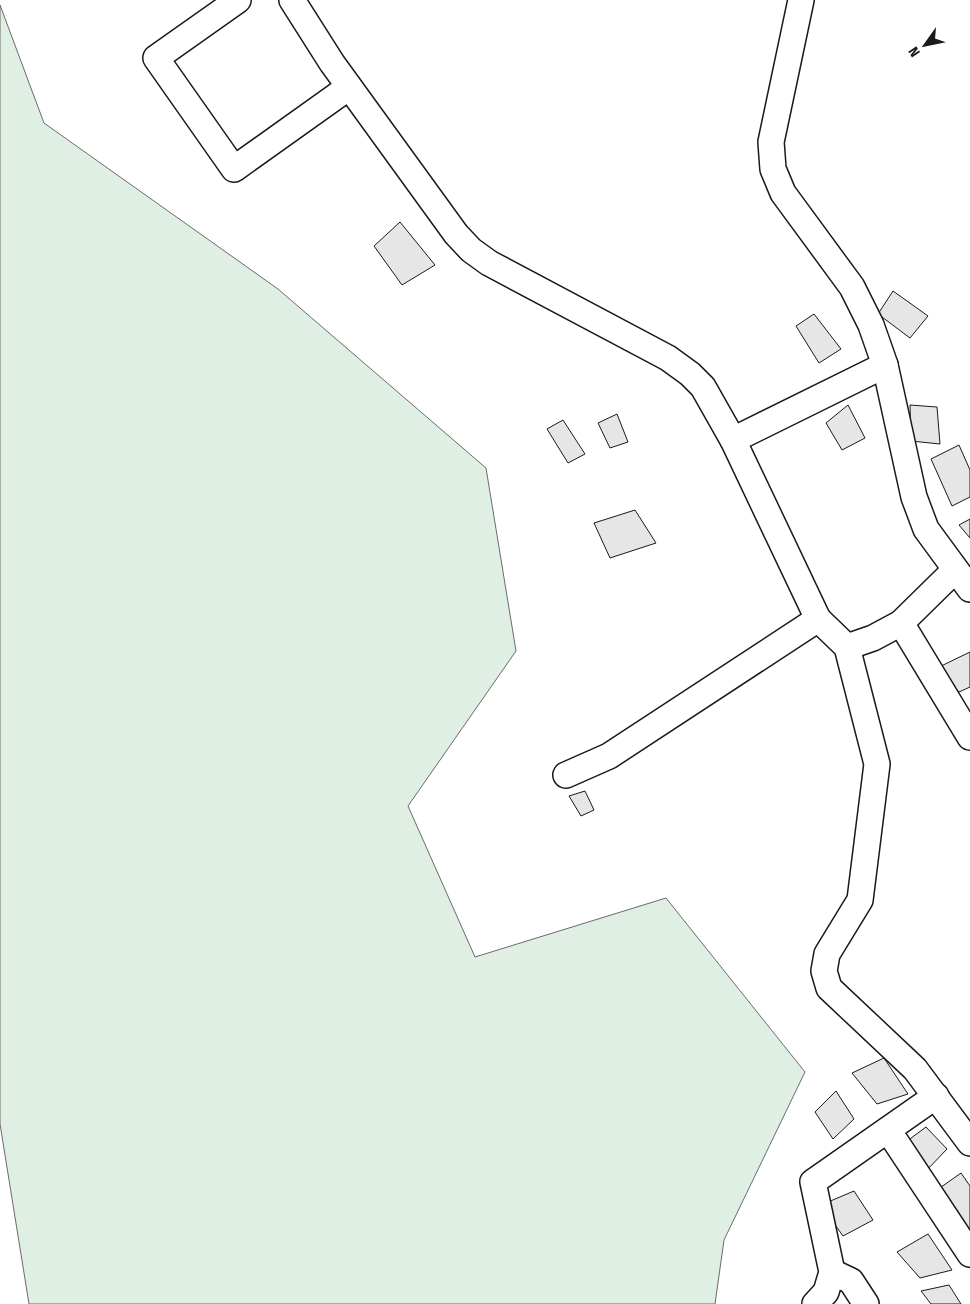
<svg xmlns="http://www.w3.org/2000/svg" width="970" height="1304" viewBox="0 0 970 1304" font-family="'Fira Sans Condensed',sans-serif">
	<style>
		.green { fill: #e0efe3; stroke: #6a6a6a }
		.building { fill: #e6e6e6; stroke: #1a1a1a }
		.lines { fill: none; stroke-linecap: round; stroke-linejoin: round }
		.minor-casing { stroke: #1a1a1a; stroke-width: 28 }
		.minor { stroke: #fff; stroke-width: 25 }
	</style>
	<rect width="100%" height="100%" fill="#fff"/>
	<path class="green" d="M0 5 44 123 278 289 486 468 516 651 408 806 475 957 666 898 805 1072 724 1240 715 1304H29L0 1124Z"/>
	<g class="building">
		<path d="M400 222 435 265 402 285 374 246Z"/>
		<path d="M893 291 928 316 910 338 878 314Z"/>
		<path d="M814 314 841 349 819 363 796 326Z"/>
		<path d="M848 405 865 438 842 450 826 423Z"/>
		<path d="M910 405 937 407 940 444 911 441Z"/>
		<path d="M617 414 628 442 610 448 598 423Z"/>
		<path d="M563 420 585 454 568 463 547 429Z"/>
		<path d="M959 445 970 470V497L952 506 931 459Z"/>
		<path d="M635 510 656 543 610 558 594 523Z"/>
		<path d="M970 519V538L959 525Z"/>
		<path d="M970 652V687L959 692 937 668Z"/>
		<path d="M585 791 594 810 581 816 569 796Z"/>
		<path d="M884 1058 908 1094 877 1104 852 1073Z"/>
		<path d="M836 1091 854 1119 833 1139 815 1112Z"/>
		<path d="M926 1127 947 1149 926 1171 903 1144Z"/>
		<path d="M961 1173 970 1186V1230L965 1233 937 1190Z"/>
		<path d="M854 1191 873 1220 843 1236 821 1205Z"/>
		<path d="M928 1234 952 1270 920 1278 897 1252Z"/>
		<path d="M949 1285 961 1304H931L921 1291Z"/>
	</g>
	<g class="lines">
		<g class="minor-casing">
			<g id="minor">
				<path d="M238 0 156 58 234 169 349 87"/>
				<path d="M292 0 332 63 456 234 471 250 489 263 668 358 690 374 703 387 733 440"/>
				<path d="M801 0 771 142 773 169 783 193 852 287 871 325 885 365 914 497 926 529 970 589"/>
				<path d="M818 619 847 647 877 764 860 900 827 954 824 971 829 988 915 1069 970 1143"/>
				<path d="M901 623 970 737"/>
				<path d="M847 647 873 638 901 623 955 570"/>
				<path d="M566 775 609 756 818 619 733 440 885 365"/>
				<path d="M888 1130 970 1254"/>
				<path d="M832 1272 851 1281 866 1304"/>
				<path d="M815 1304 826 1292 832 1272 813 1182 936 1096"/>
			</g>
		</g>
		<use href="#minor" class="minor"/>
	</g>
	<g transform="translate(925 45) rotate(237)" stroke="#ffffff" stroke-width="4" paint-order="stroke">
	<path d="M0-4L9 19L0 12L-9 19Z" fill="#1a1a1a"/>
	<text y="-8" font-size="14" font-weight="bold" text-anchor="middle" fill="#1a1a1a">N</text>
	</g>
</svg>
